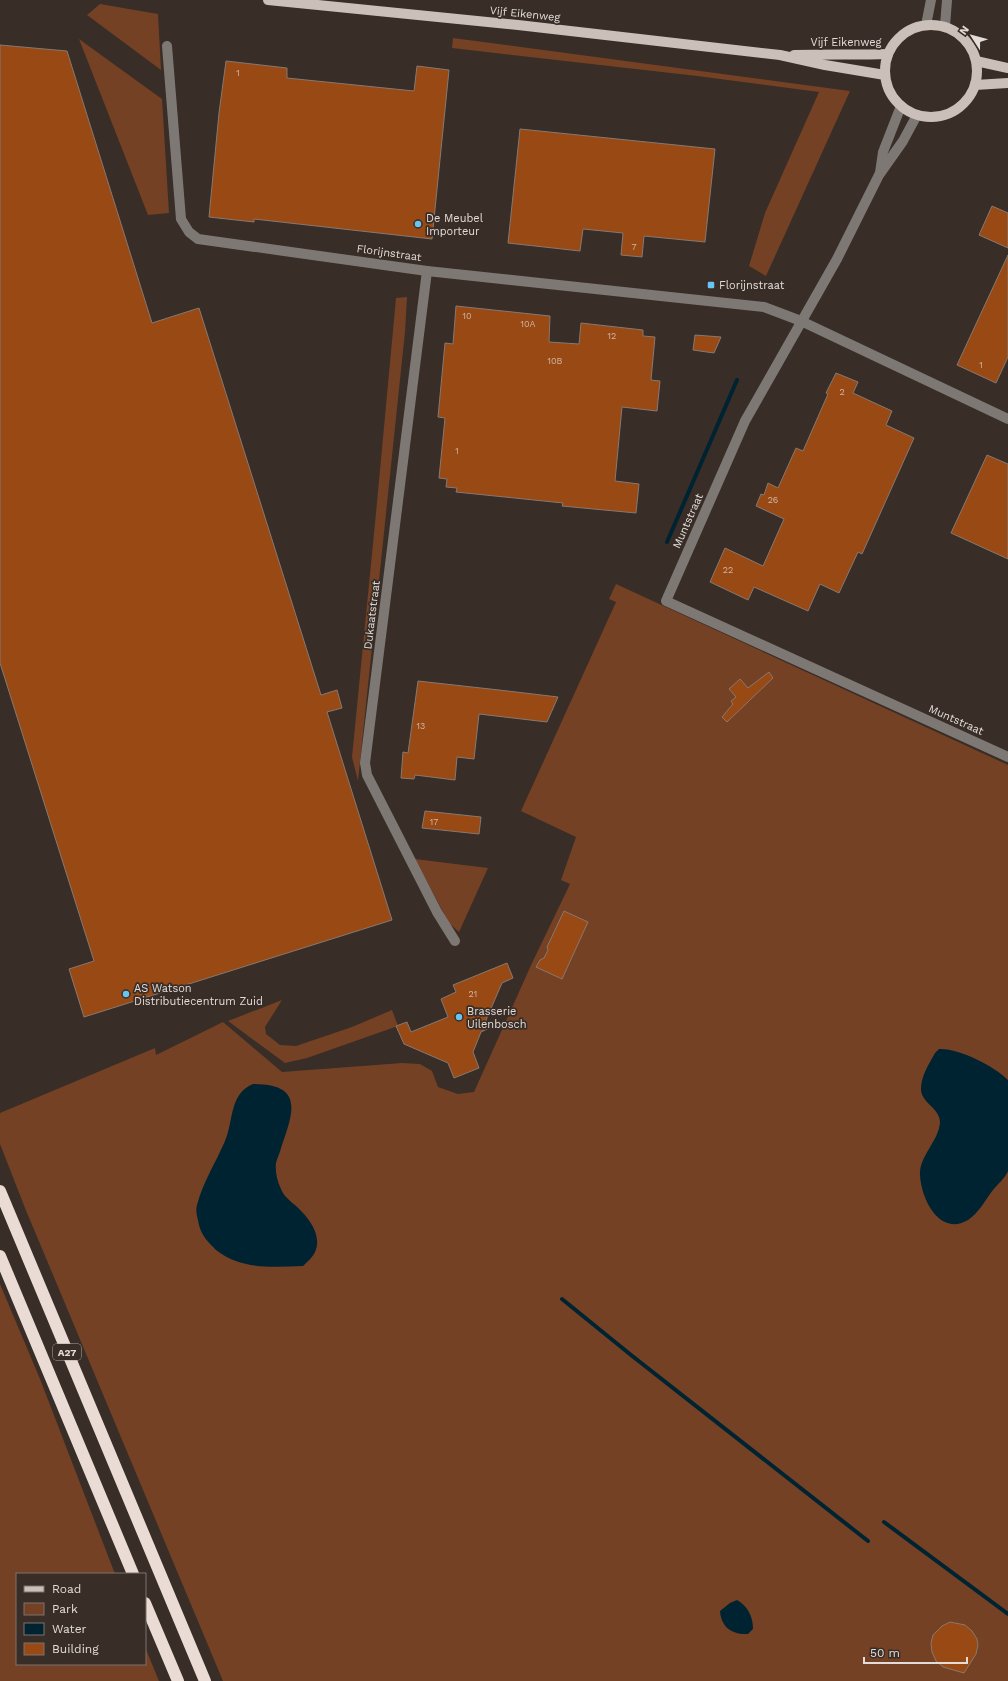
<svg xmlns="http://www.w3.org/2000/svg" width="1008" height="1681" viewBox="0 0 1008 1681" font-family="'Work Sans',sans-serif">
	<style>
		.green { fill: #744124 }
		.water { fill: #002332 }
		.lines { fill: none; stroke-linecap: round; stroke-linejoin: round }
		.stream { stroke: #002332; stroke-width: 4 }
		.building { fill: #994914; stroke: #867972 }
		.minor { stroke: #7e7875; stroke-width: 10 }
		.major { stroke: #cbbfb9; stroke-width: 10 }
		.highway { stroke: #eadcd5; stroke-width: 12 }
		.poi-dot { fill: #68c4f0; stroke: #382d27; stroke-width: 1.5 }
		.labels { text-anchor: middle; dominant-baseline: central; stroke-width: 3.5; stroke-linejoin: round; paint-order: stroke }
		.number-label { font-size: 9px; fill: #d0b7a7 }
		.shield { fill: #382d27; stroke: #b0a8a3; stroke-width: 1 }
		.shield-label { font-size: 10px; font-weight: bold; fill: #e3dcd8 }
		.street-label { font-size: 11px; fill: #e3dcd8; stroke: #382d27 }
		.poi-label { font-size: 11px; fill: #e3dcd8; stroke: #382d27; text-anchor: start }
	</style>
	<rect width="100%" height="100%" fill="#382d27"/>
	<g class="green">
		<path d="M100 4 158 14 161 70 87 15Z"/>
		<path d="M453 38 850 91 766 276 749 266 765 213 819 92 697 76 452 48Z"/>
		<path d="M79 39 162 99 169 213 148 215Z"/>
		<path d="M407 297 405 332 358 781 352 757 376 513 396 298Z"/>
		<path d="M616 584 1008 765V1681H223L25 1208 0 1144V1113L155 1048 156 1055 223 1022 282 1072 402 1063 420 1064 432 1071 438 1087 458 1094 474 1092 532 963 570 884 561 880 576 837 521 811 616 602 609 599Z"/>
		<path d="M415 859 488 868 459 932 449 923Z"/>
		<path d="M282 1000 265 1027 266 1034 280 1045 296 1046 352 1027 392 1010 398 1026 307 1058 285 1063 228 1021Z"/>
		<path d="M0 1284 40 1379 115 1574H17V1664H145V1647L159 1681H0Z"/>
	</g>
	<g class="water">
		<path d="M939 1049C959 1048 994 1066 1008 1080 1008 1103 1008 1125 1008 1147 1008 1154 1008 1164 1008 1171 1006 1177 997 1185 993 1190 985 1200 979 1213 968 1220 939 1237 921 1198 920 1175 919 1156 939 1141 940 1122 940 1108 921 1103 921 1089 921 1076 929 1064 935 1053Z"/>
		<path d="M253 1084C305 1084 293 1113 281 1148 280 1153 277 1158 276 1163 275 1171 277 1181 281 1189 283 1195 290 1201 295 1205 307 1216 323 1234 315 1252 313 1257 307 1262 303 1266 273 1267 241 1270 216 1250 208 1242 202 1236 199 1225 198 1218 195 1212 197 1205 203 1182 216 1162 225 1141 234 1120 229 1094 253 1084Z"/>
		<path d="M737 1600C748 1606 753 1617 753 1629L748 1634C732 1635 721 1627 720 1611L730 1603Z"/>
	</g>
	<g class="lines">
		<g class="stream">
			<path d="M667 542 737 380"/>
			<path d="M562 1299 631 1355 868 1541"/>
			<path d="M884 1522 1008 1614"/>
		</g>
	</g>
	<g class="building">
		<path d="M0 45 67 51 152 323 199 308 321 695 337 690 342 708 327 712 392 920 84 1017 69 969 94 961 0 663Z"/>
		<path d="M226 61 287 68V78L414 91 417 66 449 70 432 239 254 219V222L209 217 219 113Z"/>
		<path d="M520 129 715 149 705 242 644 236 642 257 621 255 623 233 583 229 580 251 508 243Z"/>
		<path d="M992 206 1008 213V248L979 235Z"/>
		<path d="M1008 255V357L996 383 957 365Z"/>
		<path d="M456 306 550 316 549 342 579 344 581 323 643 330V336L655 337 651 380 660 381 657 411 622 407 615 481 639 484 636 513 562 506 563 503 456 492 457 488 446 487 447 479 439 478 445 418 438 417 445 343 453 344Z"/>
		<path d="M695 335 721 337 714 353 693 350Z"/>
		<path d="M836 373 858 382 853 393 892 411 886 425 914 438 862 554 858 552 839 593 820 584 808 611 754 587 748 600 710 582 725 548 763 566 784 519 756 506 761 494 764 495 768 483 778 488 796 448 803 451 828 394 826 393Z"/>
		<path d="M987 455 1008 464V559L951 533Z"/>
		<path d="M769 672 773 678 727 722 722 717 733 704 731 701 736 697 729 689 740 679 748 688Z"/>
		<path d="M418 681 499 690 558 697 547 722 479 714 474 759 457 757 455 780 415 775 414 779 401 778 403 752 408 753Z"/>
		<path d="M425 811 481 817 479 834 422 828Z"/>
		<path d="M564 911 588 922 562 979 536 967 540 960 544 958 548 950 547 947Z"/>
		<path d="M507 963 513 978 502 983 486 1020 489 1028 481 1032 473 1052 479 1068 454 1078 448 1063 404 1044 396 1026 407 1022 411 1032 448 1017 441 999 456 992 453 985Z"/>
		<path d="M950 1622 965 1625 972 1631 977 1639 978 1645 976 1654 964 1673 943 1667 936 1661 932 1652 931 1643 933 1635 942 1626Z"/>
	</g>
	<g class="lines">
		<g class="minor">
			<path d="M926 25 931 0"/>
			<path d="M945 26 947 0"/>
			<path d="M167 46 181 219 189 232 198 239 427 271 764 307 801 321 1008 419"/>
			<path d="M917 115 903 141 879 175 837 259 745 421 666 601 1008 757"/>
			<path d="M880 173 883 152 901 106"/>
			<path d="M427 271 365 763 367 775 437 912 455 941"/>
		</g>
		<g class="major">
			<path d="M268 0 518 25 780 55 825 65 885 75"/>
			<circle cx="931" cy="71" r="46"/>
			<path d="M794 55C826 54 857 55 888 54"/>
			<path d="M976 61 1008 68"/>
			<path d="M975 85 1008 83"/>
		</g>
		<g class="highway">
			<path d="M0 1191 205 1681"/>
			<path d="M0 1256 133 1574"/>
			<path d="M145 1603 178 1681"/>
		</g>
	</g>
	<g class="poi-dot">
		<circle cx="418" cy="224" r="4"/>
		<rect x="707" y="281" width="8" height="8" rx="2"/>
		<circle cx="126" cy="994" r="4"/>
		<circle cx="459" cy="1017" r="4"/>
	</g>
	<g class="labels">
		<g class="number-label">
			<text x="238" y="73">1</text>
			<text x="634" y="247">7</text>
			<text x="467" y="316">10</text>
			<text x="528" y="324">10A</text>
			<text x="612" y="336">12</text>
			<text x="555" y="361">10B</text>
			<text x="981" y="365">1</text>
			<text x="842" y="392">2</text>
			<text x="457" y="451">1</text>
			<text x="773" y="500">26</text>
			<text x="728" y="570">22</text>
			<text x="421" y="726">13</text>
			<text x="434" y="822">17</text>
			<text x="473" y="994">21</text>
		</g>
		<rect class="shield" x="53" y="1344" width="28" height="16" rx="3"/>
		<g class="shield-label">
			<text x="67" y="1352">A27</text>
		</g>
		<g class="street-label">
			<text transform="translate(525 14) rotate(6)">Vijf Eikenweg</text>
			<text x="846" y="42">Vijf Eikenweg</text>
			<text transform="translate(389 253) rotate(8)">Florijnstraat</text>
			<text transform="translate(688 521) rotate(-66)">Muntstraat</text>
			<text transform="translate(372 615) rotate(-83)">Dukaatstraat</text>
			<text transform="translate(956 720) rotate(24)">Muntstraat</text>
		</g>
		<g class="poi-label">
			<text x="426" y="218">De Meubel<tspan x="426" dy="13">Importeur</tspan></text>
			<text x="719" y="285">Florijnstraat</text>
			<text x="134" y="988">AS Watson<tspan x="134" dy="13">Distributiecentrum Zuid</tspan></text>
			<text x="467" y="1011">Brasserie<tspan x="467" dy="13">Uilenbosch</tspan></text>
		</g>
	</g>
	<rect x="16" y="1573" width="130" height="92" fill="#382d27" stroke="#7c736e"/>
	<rect x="24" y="1586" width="20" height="6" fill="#cbbfb9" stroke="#7c736e"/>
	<text x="52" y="1593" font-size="12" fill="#e3dcd8">Road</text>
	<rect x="24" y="1603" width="20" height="12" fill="#744124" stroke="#7c736e"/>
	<text x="52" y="1613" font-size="12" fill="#e3dcd8">Park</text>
	<rect x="24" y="1623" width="20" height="12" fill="#002332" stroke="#7c736e"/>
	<text x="52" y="1633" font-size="12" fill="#e3dcd8">Water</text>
	<rect x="24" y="1643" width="20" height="12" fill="#994914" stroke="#7c736e"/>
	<text x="52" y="1653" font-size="12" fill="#e3dcd8">Building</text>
	<g transform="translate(972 36) rotate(306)" stroke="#382d27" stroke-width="3" paint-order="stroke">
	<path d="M0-3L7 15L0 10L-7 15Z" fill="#e3dcd8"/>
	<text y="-6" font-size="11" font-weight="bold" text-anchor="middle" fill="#e3dcd8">N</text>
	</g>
	<path d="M864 1657v6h103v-6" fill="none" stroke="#e3dcd8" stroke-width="2"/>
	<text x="870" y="1657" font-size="12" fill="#e3dcd8" stroke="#382d27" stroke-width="3" paint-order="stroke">50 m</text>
</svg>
